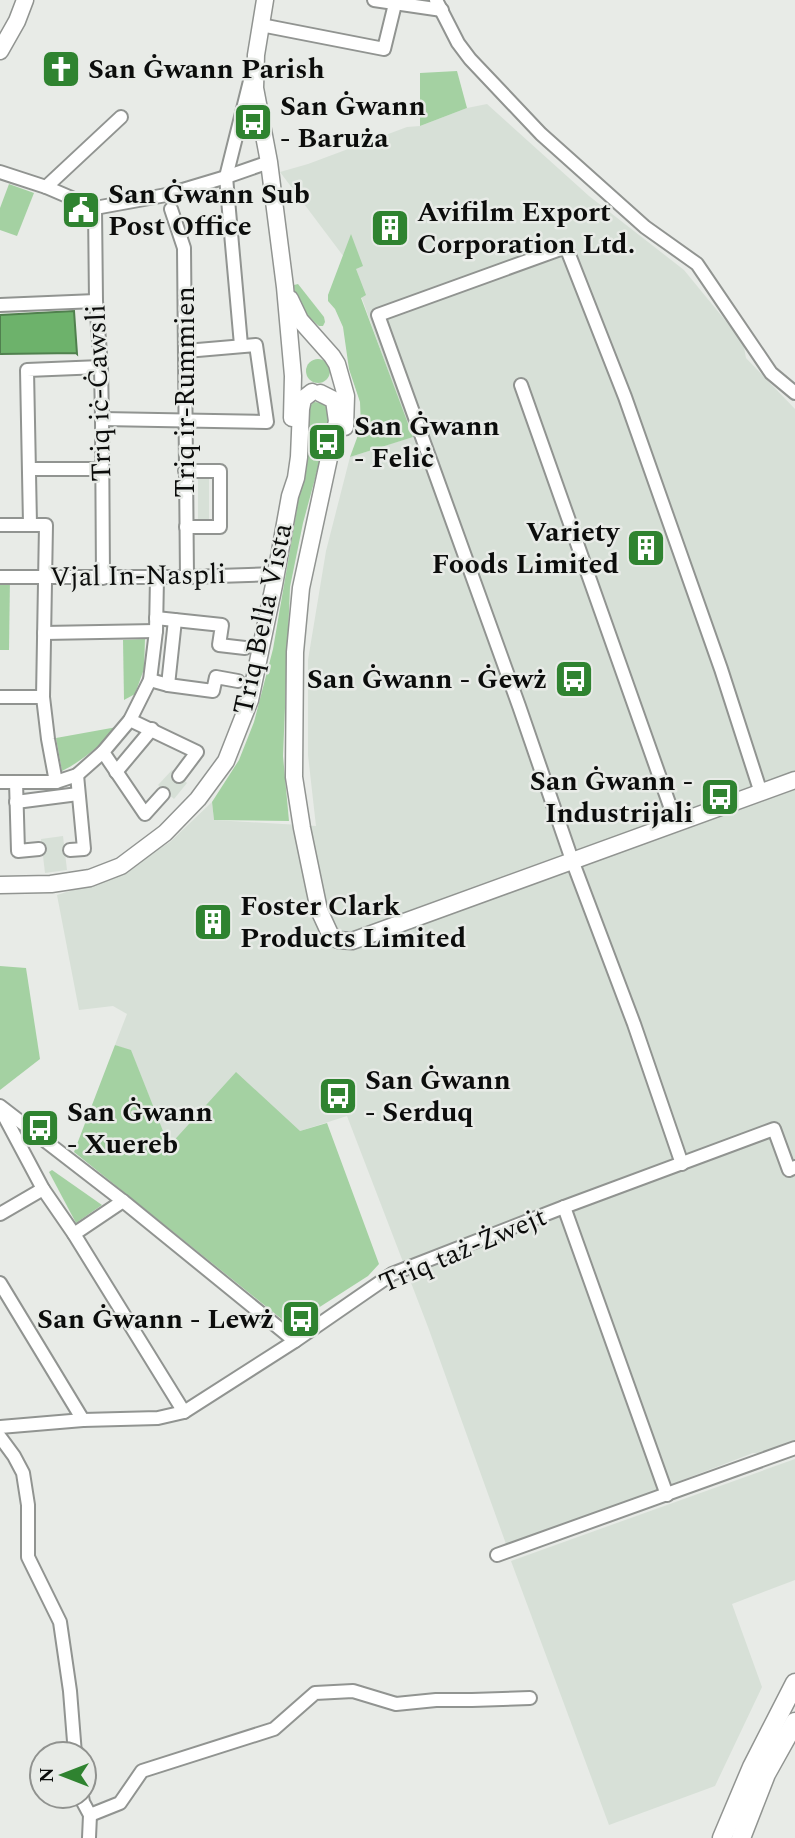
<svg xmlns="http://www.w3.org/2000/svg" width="795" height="1838" viewBox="0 0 795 1838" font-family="Spectral,serif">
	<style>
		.built { fill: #d7e0d7 }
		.green { fill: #a4d1a2 }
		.water { fill: #6db26b; stroke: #50804e; stroke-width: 2 }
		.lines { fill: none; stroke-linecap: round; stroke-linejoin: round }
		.minor-casing { stroke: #919491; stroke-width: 16 }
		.major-casing { stroke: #919491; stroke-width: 19 }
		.highway-casing { stroke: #919491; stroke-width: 21 }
		.minor { stroke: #fff; stroke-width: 12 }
		.major { stroke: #fff; stroke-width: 16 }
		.highway { stroke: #fff; stroke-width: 18 }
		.labels { text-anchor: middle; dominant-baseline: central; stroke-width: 5; stroke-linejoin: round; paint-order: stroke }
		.poi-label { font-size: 28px; font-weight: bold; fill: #0c0d0c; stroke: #e8ebe7; text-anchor: start }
		.street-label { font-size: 28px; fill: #0c0d0c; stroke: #e8ebe7 }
	</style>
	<rect width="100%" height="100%" fill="#e8ebe7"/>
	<g class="built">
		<path d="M487 104 589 196 684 270 743 342 746 358 795 409V1454L753 1453 654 1491 506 1544 428 1327 347 1116 300 1131 169 1146 131 1051 115 1045 127 1014 113 1006 79 1010 57 895 114 877 170 842 212 802 214 820 316 826 308 755V660L326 551 350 457 412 437 350 265 280 172 308 164 407 127 420 126 467 108Z"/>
		<rect x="198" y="475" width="11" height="47"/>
		<path d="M172 770 187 783 174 799 158 785Z"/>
		<path d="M63 836 67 870 45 873 41 839Z"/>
		<path d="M795 1459V1580L732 1604 762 1687 715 1786 609 1825 511 1561Z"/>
	</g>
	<g class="green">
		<path d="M457 71 467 108 420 126V73Z"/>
		<path d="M9 184 34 193 17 236 0 230V208Z"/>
		<path d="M351 234 363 266 356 269 366 295 361 298 413 437 350 457 361 427 360 402 349 369 343 327 335 309 328 301V295Z"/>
		<path d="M298 284 324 317 325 322 323 326H319C306 315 294 301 294 285Z"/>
		<circle cx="318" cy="371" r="12"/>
		<path d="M314 402 324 403 332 416 303 523 290 587 283 756 289 821 214 820 212 802 239 760 254 722 273 649 296 515 306 441 305 411Z"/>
		<path d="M0 577H10L9 650H0Z"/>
		<path d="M145 639 144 669 135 694 124 700 123 640Z"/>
		<path d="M117 727C100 745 84 760 62 771L56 738Z"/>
		<path d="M0 966 26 968 40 1059 0 1090Z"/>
		<path d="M115 1045 131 1050 169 1146 236 1072 300 1131 327 1123 379 1264 368 1276 301 1319 284 1321 74 1152Z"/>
		<path d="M52 1170 102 1205 76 1223 49 1172Z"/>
	</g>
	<path class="water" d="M74 311 77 354 76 353 0 354V315Z"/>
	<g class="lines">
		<g class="minor-casing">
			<g id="minor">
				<path d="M374 0 442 10"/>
				<path d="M436 0 458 43 470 59 541 134 645 227 697 264 771 373 795 393"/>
				<path d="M261 25 384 49 395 4"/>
				<path d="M0 172 46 187 95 208 166 195 226 177 269 162"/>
				<path d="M46 187 121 117"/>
				<path d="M95 208 96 301 101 367 102 419 103 578"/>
				<path d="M171 209 184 248 187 577"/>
				<path d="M0 305 96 301"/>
				<path d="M241 345 226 177 251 77"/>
				<path d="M521 385 676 823"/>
				<path d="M102 419 267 422 256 345 186 351"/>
				<path d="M29 469H102"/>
				<path d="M185 471H220V527H186"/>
				<path d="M30 524 27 370 101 367"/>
				<path d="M0 525H46L43 697 48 739 56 782"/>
				<path d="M0 577H187L275 574"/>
				<path d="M156 618 222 625 219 645 245 648"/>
				<path d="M44 633 156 631"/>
				<path d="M150 680 168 685 213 691 216 677 238 681"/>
				<path d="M168 685 175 620"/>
				<path d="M0 697H43"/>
				<path d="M130 720 197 752 179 776"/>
				<path d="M103 752 145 814 163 794"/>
				<path d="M116 772 152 729"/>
				<path d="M0 782H56L77 775 103 752 130 720 150 680 156 631 157 578"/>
				<path d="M16 782 18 851 39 849"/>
				<path d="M16 802 78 794"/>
				<path d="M70 850 84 849 77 775"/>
				<path d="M0 1106 123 1201 295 1341"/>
				<path d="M1 1110 43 1189 74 1234 184 1412"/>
				<path d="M682 1164 634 1024 572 860 519 706 378 315 566 247 625 397 721 669 761 793"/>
				<path d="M564 1207 667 1495"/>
				<path d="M0 1214 43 1189"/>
				<path d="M74 1234 123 1201"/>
				<path d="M0 1283 83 1420"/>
				<path d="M0 1427 83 1420 158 1418 184 1412 295 1341 392 1274 564 1207 774 1129 789 1170 795 1167"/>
				<path d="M0 1437 14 1456 23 1473 28 1505V1557L60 1622 70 1691 75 1754"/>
				<path d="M497 1555 795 1448"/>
				<path d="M82 1796 83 1802 90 1815 89 1838"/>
				<path d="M90 1815 120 1803 142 1771 274 1729 315 1693 353 1691 396 1704 436 1700H472L530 1698"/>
			</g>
		</g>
		<g class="major-casing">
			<g id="major">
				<path d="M265 0 256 55 255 88 269 162 285 287 293 376 292 418"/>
				<path d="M0 51 17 21 25 0"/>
				<path d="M290 299 300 320 332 356 337 364 346 396 345 427"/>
				<path d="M320 393 334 400 337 421 301 588 295 652 294 777 302 828 319 910 330 934 338 940 352 941 795 780"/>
				<path d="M0 885 51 884 90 878 121 866 165 833 198 799 226 761 250 700 274 585 290 496 296 478 299 457 301 409 303 399 312 392"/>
			</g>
		</g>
		<g class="highway-casing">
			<g id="highway">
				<path d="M722 1838 752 1767 795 1683"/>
				<path d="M741 1838 766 1774 795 1722"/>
			</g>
		</g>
		<use href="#minor" class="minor"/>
		<use href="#major" class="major"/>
		<use href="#highway" class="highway"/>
	</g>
	<defs>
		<g id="church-square" transform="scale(2.0125)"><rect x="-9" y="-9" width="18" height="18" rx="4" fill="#2f8330" stroke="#e8ebe7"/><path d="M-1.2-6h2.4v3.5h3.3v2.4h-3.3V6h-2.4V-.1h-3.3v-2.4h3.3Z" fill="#fff"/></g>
		<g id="bus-square" transform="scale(2.0125)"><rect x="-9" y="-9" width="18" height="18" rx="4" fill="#2f8330" stroke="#e8ebe7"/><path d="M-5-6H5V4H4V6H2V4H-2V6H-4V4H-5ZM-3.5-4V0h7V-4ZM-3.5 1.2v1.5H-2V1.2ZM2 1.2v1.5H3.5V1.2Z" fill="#fff"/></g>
		<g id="civic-square" transform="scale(2.0125)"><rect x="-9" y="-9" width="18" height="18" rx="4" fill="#2f8330" stroke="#e8ebe7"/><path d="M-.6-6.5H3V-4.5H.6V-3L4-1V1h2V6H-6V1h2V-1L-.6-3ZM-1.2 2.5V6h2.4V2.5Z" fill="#fff"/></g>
		<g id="building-square" transform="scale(2.0125)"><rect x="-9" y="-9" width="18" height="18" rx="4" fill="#2f8330" stroke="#e8ebe7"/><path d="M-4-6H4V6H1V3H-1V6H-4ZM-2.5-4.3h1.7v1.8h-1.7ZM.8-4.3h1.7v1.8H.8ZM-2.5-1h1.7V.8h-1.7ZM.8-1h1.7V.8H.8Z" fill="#fff"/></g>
	</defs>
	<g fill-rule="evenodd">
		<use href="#church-square" x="61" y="69"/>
		<use href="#bus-square" x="253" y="122"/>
		<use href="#civic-square" x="81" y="210"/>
		<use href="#building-square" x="390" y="228"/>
		<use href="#bus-square" x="327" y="442"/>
		<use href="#building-square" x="646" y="548"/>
		<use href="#bus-square" x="574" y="679"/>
		<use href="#bus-square" x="720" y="797"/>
		<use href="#building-square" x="213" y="922"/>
		<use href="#bus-square" x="338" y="1096"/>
		<use href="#bus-square" x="40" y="1128"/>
		<use href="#bus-square" x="301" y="1319"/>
	</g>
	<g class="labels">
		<g class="poi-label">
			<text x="88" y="69">San Ġwann Parish</text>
			<text x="280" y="106">San Ġwann<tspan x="280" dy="32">- Baruża</tspan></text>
			<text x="108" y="194">San Ġwann Sub<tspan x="108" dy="32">Post Office</tspan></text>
			<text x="417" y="212">Avifilm Export<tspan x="417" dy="32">Corporation Ltd.</tspan></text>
			<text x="354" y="426">San Ġwann<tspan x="354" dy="32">- Feliċ</tspan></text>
			<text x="619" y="532" text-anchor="end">Variety<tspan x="619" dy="32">Foods Limited</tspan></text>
			<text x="547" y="679" text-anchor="end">San Ġwann - Ġewż</text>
			<text x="693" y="781" text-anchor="end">San Ġwann -<tspan x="693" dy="32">Industrijali</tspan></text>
			<text x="240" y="906">Foster Clark<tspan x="240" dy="32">Products Limited</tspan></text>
			<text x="365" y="1080">San Ġwann<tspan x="365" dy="32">- Serduq</tspan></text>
			<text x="67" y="1112">San Ġwann<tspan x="67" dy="32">- Xuereb</tspan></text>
			<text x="274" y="1319" text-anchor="end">San Ġwann - Lewż</text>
		</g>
		<g class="street-label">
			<text transform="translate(185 392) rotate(-90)">Triq ir-Rummien</text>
			<text transform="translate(99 393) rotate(-92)">Triq iċ-Ċawsli</text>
			<text transform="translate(138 576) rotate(-1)">Vjal In-Naspli</text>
			<text transform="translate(263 619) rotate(-78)">Triq Bella Vista</text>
			<text transform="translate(463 1250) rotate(-23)">Triq taż-Żwejt</text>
		</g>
	</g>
	<g transform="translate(63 1775) rotate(270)"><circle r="33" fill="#e8ebe7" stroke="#90928f" stroke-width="2"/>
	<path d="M0-5L12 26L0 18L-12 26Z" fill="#2f8330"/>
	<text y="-10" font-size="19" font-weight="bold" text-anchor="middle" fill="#0c0d0c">N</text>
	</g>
</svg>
